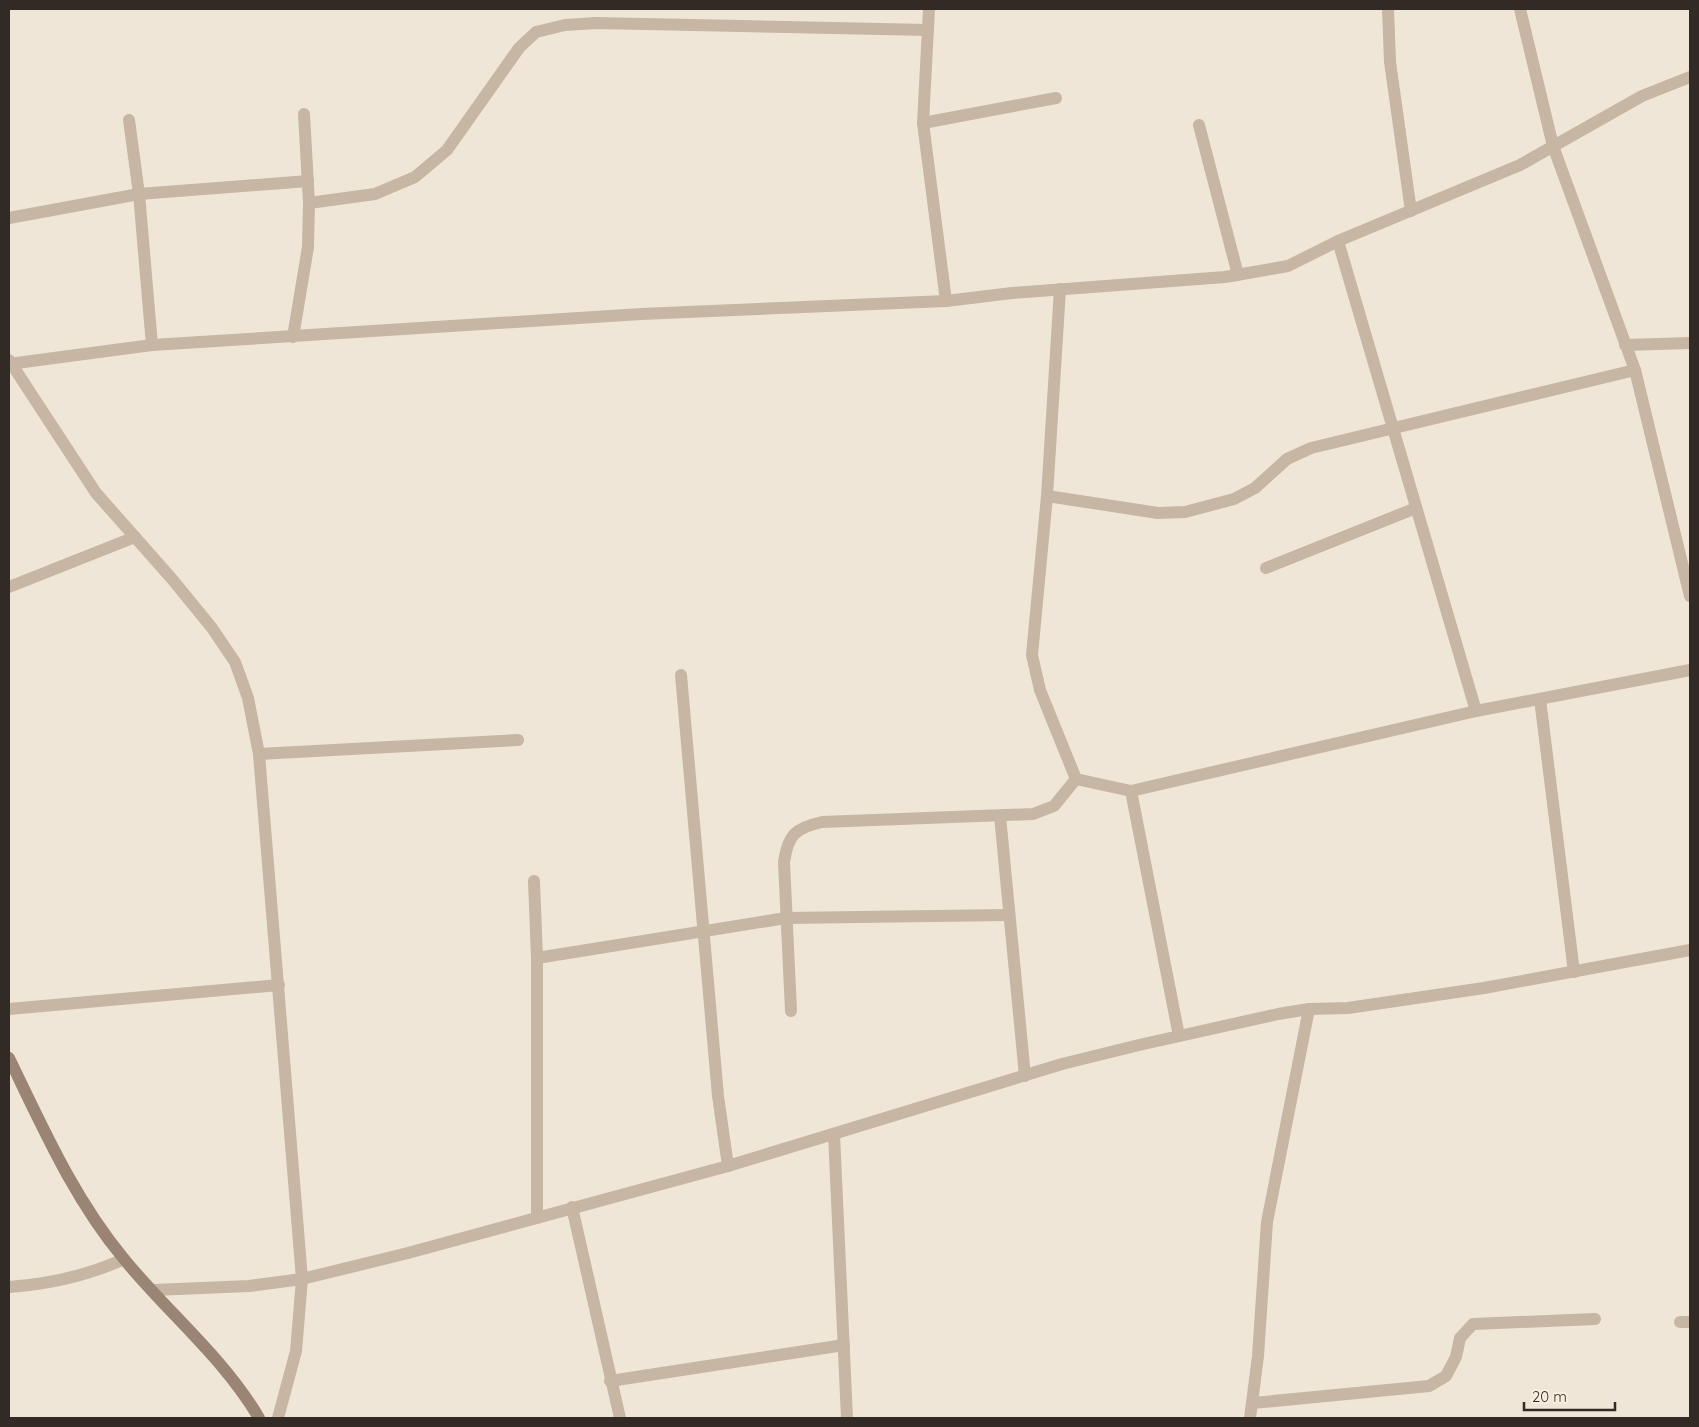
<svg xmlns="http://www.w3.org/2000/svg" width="1699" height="1427" viewBox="0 0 1699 1427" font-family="Quicksand,sans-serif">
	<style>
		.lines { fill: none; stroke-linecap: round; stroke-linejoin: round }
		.service { stroke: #c7b6a3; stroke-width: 12 }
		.minor { stroke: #c7b6a3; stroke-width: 12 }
		.tertiary { stroke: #c7b6a3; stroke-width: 12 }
		.secondary { stroke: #9a8575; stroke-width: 12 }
	</style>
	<rect width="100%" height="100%" fill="#f0e6d7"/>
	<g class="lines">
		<g class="service">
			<path d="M9 587 135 537"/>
			<path d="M9 1009 279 985"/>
		</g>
		<g class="minor">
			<path d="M929 9 923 123 946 301"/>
			<path d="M1388 9 1390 62 1411 211"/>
			<path d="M1520 9 1553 146 1635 370 1690 596"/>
			<path d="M129 120 139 194 152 345"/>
			<path d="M923 123 1056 98"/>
			<path d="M1199 125 1238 275"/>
			<path d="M309 203 375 194 415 177 447 150 519 48 536 32 565 25 596 23 928 30"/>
			<path d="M9 218 139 194 308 181"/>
			<path d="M1338 241 1476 711"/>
			<path d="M1060 289 1047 496 1032 655 1040 690 1076 779 1131 791 1476 711 1690 670"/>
			<path d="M293 337 308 247 309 203 304 114"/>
			<path d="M1625 345 1690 343"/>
			<path d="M9 364 152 345 641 314 946 301 1012 293 1225 277 1288 266 1338 241 1520 165 1642 96 1690 77"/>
			<path d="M1047 496 1158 513 1185 512 1234 499 1255 488 1287 459 1311 448 1635 370"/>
			<path d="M1266 568 1416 508"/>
			<path d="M681 675 718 1096 728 1166"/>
			<path d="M1540 699 1574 972"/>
			<path d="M259 754 518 740"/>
			<path d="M1131 791 1179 1036"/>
			<path d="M1000 816 1025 1076"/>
			<path d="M534 881 537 958V1218"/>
			<path d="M537 958 786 918 1008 915"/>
			<path d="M791 1011 784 862C788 835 795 828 822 822L1033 814 1054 806 1076 779"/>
			<path d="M834 1134 847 1418"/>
			<path d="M572 1207 620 1418"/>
			<path d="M9 1287C50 1284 87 1276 124 1259"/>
			<path d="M154 1290 249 1286 302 1279 408 1253 728 1166 1062 1064 1139 1045 1278 1014 1309 1009 1348 1008 1484 988 1690 950"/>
			<path d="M1680 1322H1690"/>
			<path d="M610 1381 844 1345"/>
			<path d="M1253 1403 1429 1386 1446 1376 1456 1357 1460 1338 1473 1324 1595 1319"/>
			<path d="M1250 1418 1258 1356 1267 1222 1309 1009"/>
		</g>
		<path class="tertiary" d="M9 360 96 493 172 579 212 628 235 662 248 698 259 754 302 1279 296 1351 278 1418"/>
		<path class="secondary" d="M9 1058C43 1128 74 1199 124 1259 168 1313 223 1357 259 1418"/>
	</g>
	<rect width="1699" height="1427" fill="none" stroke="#322a25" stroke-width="20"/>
	<path d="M1524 1402v8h91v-8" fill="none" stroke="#322a25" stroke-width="2.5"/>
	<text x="1532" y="1402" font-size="15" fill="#322a25" stroke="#f8efe2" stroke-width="4" paint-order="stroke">20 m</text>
</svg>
